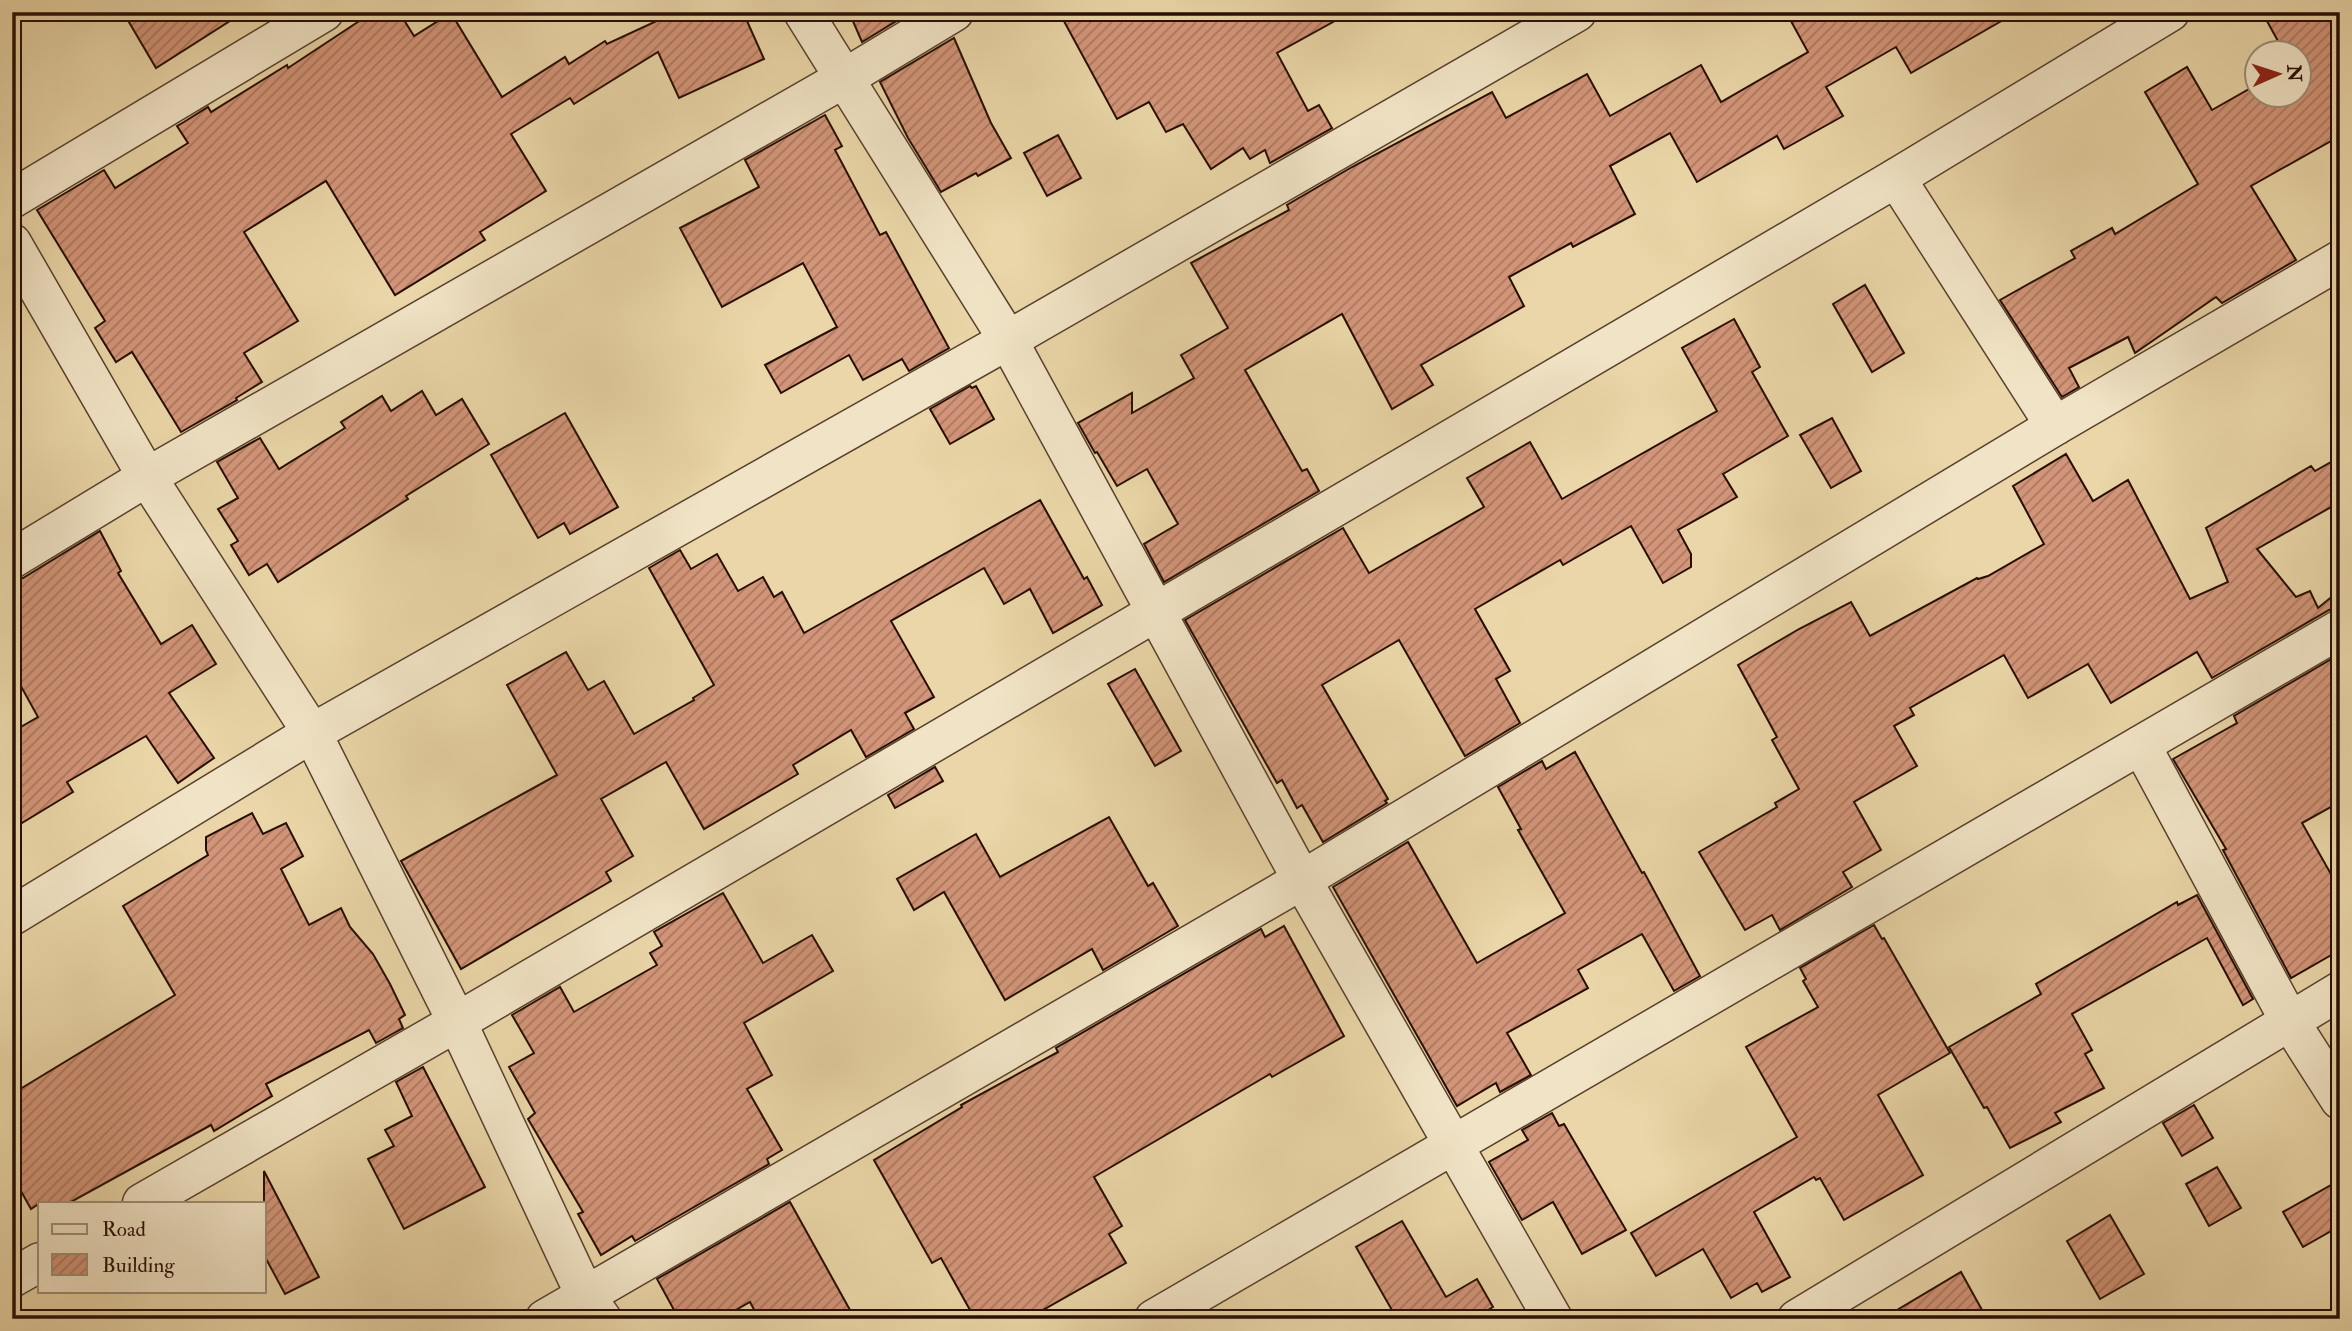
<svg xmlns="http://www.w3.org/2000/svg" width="2352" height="1331" viewBox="0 0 2352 1331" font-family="'IM FELL Double Pica',serif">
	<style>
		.building { fill: url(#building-hatch); stroke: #270e04; stroke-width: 2 }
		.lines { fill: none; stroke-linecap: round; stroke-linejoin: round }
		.street-casing { stroke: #58402d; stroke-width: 41 }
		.street { stroke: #f1e4c6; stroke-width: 38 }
	</style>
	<defs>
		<pattern id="building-hatch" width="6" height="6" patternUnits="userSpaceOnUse" patternTransform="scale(1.75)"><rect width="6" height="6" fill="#d39579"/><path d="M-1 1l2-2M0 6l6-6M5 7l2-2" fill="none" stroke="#ab7861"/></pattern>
	</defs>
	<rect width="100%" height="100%" fill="#ead6a8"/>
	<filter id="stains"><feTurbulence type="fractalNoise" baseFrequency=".00286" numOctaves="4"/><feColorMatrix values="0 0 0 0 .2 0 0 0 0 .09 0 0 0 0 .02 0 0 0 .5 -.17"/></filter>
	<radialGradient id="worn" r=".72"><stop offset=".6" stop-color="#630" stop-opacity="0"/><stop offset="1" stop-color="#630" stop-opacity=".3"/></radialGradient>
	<g class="building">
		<path d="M123 12H244L156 68Z"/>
		<path d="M373 12H399L414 36 451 13 502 97 565 57 569 64 605 41 607 44 676 12H743L764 59 679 98 658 52 574 104 570 98 511 134 546 191 480 232 485 240 395 295 326 181 244 232 298 321 244 353 262 382 236 398 237 400 181 432 132 352 116 362 95 328 105 321 37 210 104 170 115 188 188 143 177 126 184 122 208 107 211 112 287 65 288 68Z"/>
		<path d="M849 12H911L862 42Z"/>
		<path d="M1059 12H1351L1277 53 1308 111 1319 105 1332 128 1270 163 1265 150 1250 159 1243 148 1211 169 1183 124 1166 132 1149 102 1117 119Z"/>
		<path d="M1786 12H2017L1911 73 1896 47 1826 87 1843 116 1784 149 1777 136 1697 182 1670 133 1610 166 1635 214 1573 247 1571 243 1509 277 1524 306 1421 365 1433 385 1392 409 1342 314 1245 370 1302 471 1307 469 1319 491 1164 582 1144 544 1178 524 1147 469 1117 486 1097 452 1095 453 1078 423 1132 393V413L1194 378 1181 355 1228 328 1191 263 1289 210 1287 205 1352 167 1492 92 1506 118 1587 74 1610 116 1701 65 1721 102 1808 52Z"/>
		<path d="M2262 12H2340V136L2251 186 2296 260 2222 303 2216 297 2135 353 2128 337 2069 368 2079 387 2062 397 2000 300 2075 258 2071 251 2112 228 2115 234 2198 184 2145 92 2187 67 2212 110 2258 84V94H2300V52H2284Z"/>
		<path d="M954 38 991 123 1011 158 978 176 976 173 941 192 908 138 880 82Z"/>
		<path d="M825 115 842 146 835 150 880 235 886 232 949 348 909 371 902 359 863 380 849 355 781 393 765 365 837 327 803 263 722 307 680 228 759 187 745 160Z"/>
		<path d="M1058 135 1081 178 1047 196 1024 153Z"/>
		<path d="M1865 285 1904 353 1872 372 1833 304Z"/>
		<path d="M1734 319 1760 367 1752 372 1788 436 1723 474 1737 497 1678 530 1691 554V567L1663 583 1631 526 1563 565 1560 560 1475 609 1510 671 1496 679 1520 723 1465 756 1399 640 1322 685 1388 799 1385 801 1387 803 1323 842 1302 805 1297 808 1282 780 1277 783 1185 620 1343 528 1369 573 1484 507 1467 478 1530 442 1562 499 1717 411 1682 348Z"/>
		<path d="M970 386 972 388 976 386 994 419 950 444 930 409Z"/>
		<path d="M422 391 436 415 462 399 489 444 406 496 408 499 278 582 267 564 249 575 231 545 238 541 218 509 238 498 217 462 260 438 279 469 345 428 341 422 382 396 391 411Z"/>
		<path d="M565 413 618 507 570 534 564 523 538 538 491 455Z"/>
		<path d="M1832 418 1861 471 1831 488 1800 435Z"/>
		<path d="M2066 454 2093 501 2128 480 2190 599 2228 582 2206 528 2311 466 2315 471 2340 457V502L2257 549 2296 597 2310 591 2318 608 2340 590V607L2329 610 2212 678 2197 652 2111 703 2088 664 2028 698 2004 655 1910 708 1914 715 1894 726 1917 766 1854 802 1881 850 1843 872 1852 887 1780 930 1772 915 1745 930 1699 852 1777 807 1775 803 1799 789 1772 740 1777 737 1738 665 1799 629 1851 602 1870 636 1977 578 1978 579 1988 576 2044 544 2013 486Z"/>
		<path d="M1040 500 1084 579 1087 577 1102 605 1053 633 1030 589 1004 604 984 568 891 621 934 697 905 713 914 729 866 757 851 730 793 765 798 774 704 829 666 762 601 799 633 856 606 872 611 881 461 969 401 861 557 775 507 685 566 652 588 690 604 681 634 734 694 700 693 698 714 685 649 568 680 550 691 569 717 554 738 591 763 577 774 597 782 592 804 633Z"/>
		<path d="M100 531 121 571 118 573 161 644 192 625 216 664 169 693 214 758 178 783 146 736 67 782 73 792 12 829V732L38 717 12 670V581L23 578Z"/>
		<path d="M2340 654V802L2302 823 2340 890V950L2291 978 2223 850 2226 849 2173 759 2237 723 2234 716Z"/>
		<path d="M1135 669 1181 751 1155 766 1108 684Z"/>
		<path d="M1575 752 1642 873 1644 872 1700 976 1674 991 1642 934 1578 970 1588 988 1507 1033 1531 1075 1500 1092 1496 1083 1457 1106 1333 887 1408 842 1477 963 1565 913 1518 830 1521 829 1498 787 1542 761 1546 769Z"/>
		<path d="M935 767 943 781 895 808 888 795Z"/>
		<path d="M252 813 263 834 286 823 303 856 281 869 309 925 341 908 350 927 373 954 390 984 405 1015 399 1019 403 1028 376 1043 369 1030 266 1084 272 1096 214 1131 211 1125 69 1203H40L31 1209 12 1175V1094L175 995 123 906 208 855 206 850V837Z"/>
		<path d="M1109 817 1148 886 1153 883 1178 926 1103 970 1092 949 1005 1000 944 892 914 910 897 879 976 834 1000 877Z"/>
		<path d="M723 893 763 963 812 935 833 971 744 1023 772 1075 747 1089 782 1150 767 1159 769 1164 635 1241 632 1236 601 1255 578 1214 583 1212 528 1119 535 1113 509 1067 534 1053 512 1015 560 987 574 1012 657 965 650 953 662 946 654 932Z"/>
		<path d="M2197 895 2253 999 2243 1005 2207 938 2072 1014 2092 1050 2085 1054 2104 1088 2055 1113 2061 1122 2010 1148 1987 1107 1984 1108 1949 1047 2041 994 2036 984 2177 902 2178 905Z"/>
		<path d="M1874 925 1882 939 1884 938 1950 1053 1878 1095 1923 1175 1844 1220 1820 1178 1816 1180 1814 1177 1754 1212 1790 1277 1762 1292 1757 1283 1731 1298 1703 1249 1656 1276 1631 1233 1797 1137 1746 1047 1818 1007 1803 981 1806 979 1800 968Z"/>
		<path d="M1284 926 1344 1036 1272 1077 1270 1074 1094 1177 1122 1226 1109 1234 1126 1263 1027 1319H975L941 1258 932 1263 874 1160 962 1107 961 1105 1058 1052 1056 1048 1261 929 1265 937Z"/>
		<path d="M423 1067 485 1187 404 1229 368 1159 394 1146 385 1130 412 1116 396 1082Z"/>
		<path d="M2194 1105 2213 1138 2182 1156 2163 1123Z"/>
		<path d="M1552 1113 1559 1126 1564 1124 1626 1230 1582 1254 1553 1202 1522 1220 1489 1162 1528 1140 1522 1130Z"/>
		<path d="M2217 1167 2241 1208 2209 1226 2186 1184Z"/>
		<path d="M264 1171 319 1277 285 1294 264 1255Z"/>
		<path d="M2340 1180V1226L2303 1247 2283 1212Z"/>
		<path d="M790 1202 855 1319H759L750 1302 720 1319H679L657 1279Z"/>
		<path d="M2110 1215 2144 1274 2100 1299 2067 1241Z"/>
		<path d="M1402 1221 1446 1297 1477 1279 1493 1307 1473 1319H1397L1356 1247Z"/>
		<path d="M1961 1272 1987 1319H1882Z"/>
	</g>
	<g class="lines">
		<g class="street-casing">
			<g id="street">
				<path d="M803 12 1008 340 1302 880 1553 1319"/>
				<path d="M1896 178 2055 426"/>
				<path d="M12 199 324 12"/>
				<path d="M12 243 147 477 312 733 457 1022 585 1295 602 1319"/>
				<path d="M12 559 147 477 843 79 954 12"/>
				<path d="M2141 745 2289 1020 2340 1100"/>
				<path d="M12 916 312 733 1008 340 1577 12"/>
				<path d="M142 1203 457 1022 1896 178 2170 12"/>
				<path d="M12 1278 40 1262"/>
				<path d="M545 1319 1302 880 2055 426 2340 260"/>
				<path d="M1154 1319 2340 629"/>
				<path d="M1797 1319 2340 991"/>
			</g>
		</g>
		<use href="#street" class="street"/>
	</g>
	<rect width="2352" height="1331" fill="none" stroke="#ead6a8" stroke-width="42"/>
	<rect x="14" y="14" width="2324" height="1303" fill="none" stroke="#270e04" stroke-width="3.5"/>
	<rect x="21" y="21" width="2310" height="1289" fill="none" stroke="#270e04" stroke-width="2"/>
	<rect x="38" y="1202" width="228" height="91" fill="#f1e4c6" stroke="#a08e78" stroke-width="2"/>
	<rect x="52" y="1224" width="35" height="10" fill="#f1e4c6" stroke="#a08e78" stroke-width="2"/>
	<text x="102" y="1236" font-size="21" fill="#270e04">Road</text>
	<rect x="52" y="1254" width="35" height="21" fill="url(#building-hatch)" stroke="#a08e78" stroke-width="2"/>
	<text x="102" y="1272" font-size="21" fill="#270e04">Building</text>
	<g transform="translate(2278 74) rotate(87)"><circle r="33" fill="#f1e4c6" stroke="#a08e78" stroke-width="2"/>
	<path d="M0-5L12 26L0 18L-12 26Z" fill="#8f2418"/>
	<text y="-10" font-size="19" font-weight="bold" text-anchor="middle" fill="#270e04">N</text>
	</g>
	<rect width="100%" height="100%" filter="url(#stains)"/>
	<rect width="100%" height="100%" fill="url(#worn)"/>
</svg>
